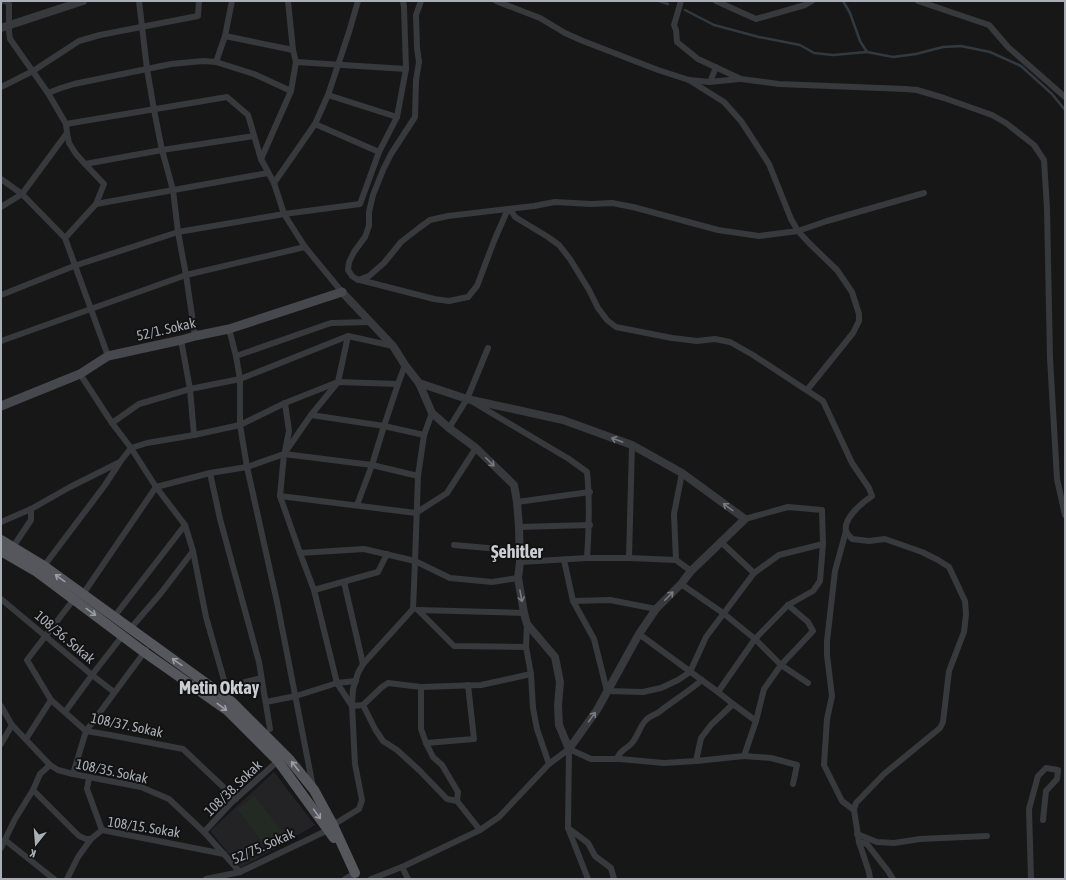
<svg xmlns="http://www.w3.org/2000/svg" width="1066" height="880" viewBox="0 0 1066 880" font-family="'Asap Condensed',sans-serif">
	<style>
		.built { fill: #232325 }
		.pitch { fill: #232a24 }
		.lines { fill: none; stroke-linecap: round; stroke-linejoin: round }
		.stream { stroke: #313a40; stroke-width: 2.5 }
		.minor { stroke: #38393d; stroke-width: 6 }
		.tertiary { stroke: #38393d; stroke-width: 8 }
		.secondary { stroke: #46484d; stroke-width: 9 }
		.primary { stroke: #55575c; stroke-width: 10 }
		.oneway { stroke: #777a80 }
		.oneway2 { stroke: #999da5 }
		.labels { text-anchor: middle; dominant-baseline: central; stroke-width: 4; stroke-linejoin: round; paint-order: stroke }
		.street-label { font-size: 14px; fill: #aaafb7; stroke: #121213 }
		.district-label { font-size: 18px; font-weight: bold; fill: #cbced3; stroke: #121213 }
	</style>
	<rect width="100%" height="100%" fill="#171718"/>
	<path class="built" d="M274 772 315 825 241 868 210 831Z"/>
	<path class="pitch" d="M255 796 286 837 268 850 237 809Z"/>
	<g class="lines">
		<g class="stream">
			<path d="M659 1 668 4"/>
			<path d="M843 1 850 13 860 41 867 52 893 57 916 54 943 47 961 46 990 52 1021 66 1052 94 1065 110"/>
			<path d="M1 4 7 1"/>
			<path d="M685 10 714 25 759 37 800 45 814 53 833 55 867 52"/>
		</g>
		<g class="minor">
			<path d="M7 1 9 4V32L10 39 48 93 66 124 67 133 69 143 76 154 85 164 104 184 96 204 65 238 108 356"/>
			<path d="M139 1 147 69 154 110 162 150 173 190 178 232 186 275 195 336"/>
			<path d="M421 1 416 15 417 48 419 62 416 80 415 117 391 154 383 170 373 195 369 212V226L365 237 354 252 349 262 348 270 352 276 358 280 369 276 384 263 401 242 419 228 430 220 448 216 534 206 555 202 591 204 612 203 633 207 718 230 759 236 798 231 827 221 924 193"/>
			<path d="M496 1 540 18 565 33 583 41 658 70 689 80 710 82 739 79"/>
			<path d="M681 1 674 25 676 30 677 42 698 59 741 79 779 84 905 89 917 90 944 98 992 115 1006 123 1034 145 1044 160 1047 209 1050 358 1057 479 1065 515"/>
			<path d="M716 1 756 19 805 5 812 1"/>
			<path d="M918 1 989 25 1008 47 1065 97"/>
			<path d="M225 36 293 50"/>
			<path d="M216 62 225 36 232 1"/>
			<path d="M296 62 406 69"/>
			<path d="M689 80 724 102 741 121 769 164 791 219 798 231 809 243 837 270 852 292 859 314V321L853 333 807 390"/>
			<path d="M710 82 716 67"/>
			<path d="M1 87 33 71 79 41 100 35 198 16 199 1"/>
			<path d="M48 93 61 88 74 84 171 64 203 61 216 62 254 74 291 91"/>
			<path d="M328 95 397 117"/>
			<path d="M66 124 227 97 248 115 261 159 274 183 284 214 305 247 342 292"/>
			<path d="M315 124 379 152"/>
			<path d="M261 159 291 91 296 62 293 50 288 1"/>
			<path d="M85 164 162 150 254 136"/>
			<path d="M1 179 22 194 65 238"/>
			<path d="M274 183 315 124 328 95 349 32 358 1"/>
			<path d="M96 204 268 173"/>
			<path d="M1 207 22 194 67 133"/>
			<path d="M510 209 515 217 548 237 559 245 570 259 589 290 598 308 607 320 616 327 672 338 697 341 715 339 730 342 753 355 823 401 852 463 869 488 872 496C863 502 843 518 846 531 847 533 850 537 852 539L869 541 885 539 922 552 938 560 949 567 965 601 966 614 964 632 949 671 943 722 940 728 884 774 856 803 854 810"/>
			<path d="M360 280 434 299 449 301 468 297 477 286 494 241 508 209"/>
			<path d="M1 295 74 266 178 232 284 214 360 204 379 152 397 117 406 69 404 7 403 1"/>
			<path d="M229 329 236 356 240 379V425L247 467 277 602 313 787"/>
			<path d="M181 340 190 389 194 435"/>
			<path d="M1 341 186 275 305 247"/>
			<path d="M236 356 331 323 370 322"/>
			<path d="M405 365 398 384 338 382 311 415 284 454 280 496 300 553 314 590 337 683 352 706 363 705 382 687 388 683 421 687 481 685 531 674"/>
			<path d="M80 374 112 423 131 448 156 487 185 525 193 551 206 617 226 687 261 678"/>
			<path d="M473 402 569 459 587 472C590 501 589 529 587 558"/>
			<path d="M285 403 289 431 285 451"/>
			<path d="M311 415 384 426 424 435"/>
			<path d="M112 423 139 404 190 389 240 379 348 336 393 346"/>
			<path d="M449 428 467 399 488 348"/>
			<path d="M210 473 220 519 259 662 270 729"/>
			<path d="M280 496 416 513 447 493 476 448"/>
			<path d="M517 502 590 492"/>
			<path d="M357 505 372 465 384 426 398 384"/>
			<path d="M1 522 31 509 70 487 118 463"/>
			<path d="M519 527 590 525"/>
			<path d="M846 531 835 571 827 641V655L832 696 827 719 824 765 842 801 854 810 859 842 869 872 870 879"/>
			<path d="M721 542 754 573"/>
			<path d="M454 545 520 551"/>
			<path d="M13 547 31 520V509"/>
			<path d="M300 553 364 549 415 561 450 578 492 582 518 578"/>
			<path d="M629 558 632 445"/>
			<path d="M564 560 573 601 594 639 607 691 643 692 661 688 678 680 690 672 706 637 754 573 779 555 823 544"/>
			<path d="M676 560 674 514 682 473"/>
			<path d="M520 562 587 558H629L676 560 691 571"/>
			<path d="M44 566 105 485 120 462 131 448 147 443 194 435 240 425 285 403 338 382 348 336"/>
			<path d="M344 582 363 664"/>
			<path d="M681 584 723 613 755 639 781 665 808 683"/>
			<path d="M314 590 378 572 387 554"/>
			<path d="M83 594 156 487 210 473 247 467 284 454 372 465 418 476"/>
			<path d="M1 599 92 675 114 692"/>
			<path d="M74 599 27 660 51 700 86 731 110 735 183 749 236 799"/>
			<path d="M573 601 610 600 656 609"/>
			<path d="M418 610 454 646 526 647"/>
			<path d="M418 610 524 613"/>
			<path d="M114 617 185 525"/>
			<path d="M527 624 526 647 531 674 533 708 537 729 549 764"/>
			<path d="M130 629 161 593 193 551"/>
			<path d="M639 634 718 692 733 704 756 721"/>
			<path d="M421 687V729L426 743 433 757 442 765 458 792 457 801 480 830"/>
			<path d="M718 692 755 639 788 605 813 591 820 581 823 544 822 510 788 507 745 519"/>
			<path d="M266 702 296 696 337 683 356 681"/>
			<path d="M363 705 375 729 383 741 397 750 419 770 447 799 457 801"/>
			<path d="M1 706 12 725 50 765 58 770 73 774 141 787 169 799 204 832 240 872"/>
			<path d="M65 712 92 675 123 635"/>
			<path d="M26 739 51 700"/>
			<path d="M426 743 474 739 468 685"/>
			<path d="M1 744 12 725"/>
			<path d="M569 749 591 759H620L664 763 696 761 744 756 756 721 764 689 781 665 813 631 808 622 788 605"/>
			<path d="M569 749 568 828 588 879"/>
			<path d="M744 756 771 758 797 765 793 784"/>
			<path d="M617 759C619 751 626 749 631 744 638 737 639 727 646 720 649 716 655 715 659 712 673 701 688 692 702 680"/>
			<path d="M696 761 701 738 711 725 733 704"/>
			<path d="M73 774 86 731 146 650"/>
			<path d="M89 778 87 789 102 830"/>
			<path d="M33 790 79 836 86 839H91L102 830 224 854"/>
			<path d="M333 825 359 809 362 800 355 764 352 706 353 689 358 673 363 664 413 609 415 561 418 476 424 435 432 413"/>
			<path d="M568 828 588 843 595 856 611 868 614 879"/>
			<path d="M204 832 232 802 278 761"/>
			<path d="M857 834 877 842 894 843 920 839 987 836"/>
			<path d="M5 840 54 879"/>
			<path d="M859 842 867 844 888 871 893 879"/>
			<path d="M1 848 15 819 33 790 40 774 50 765"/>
			<path d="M402 867 408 879"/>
			<path d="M67 879 78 857 91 839"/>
			<path d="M206 879 240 872 328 830"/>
			<path d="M345 879 355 873"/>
			<path d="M371 879 402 867 480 830 499 817 549 764 569 749"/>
			<path d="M1031 879 1029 809 1038 776 1046 768 1058 770 1057 779 1046 791 1043 820"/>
		</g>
		<g class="tertiary">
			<path d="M1 28 83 1"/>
			<path d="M342 292 393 346 405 365 419 383 432 413 449 428 476 448 514 485 517 502 519 527 520 562 518 578 524 613 527 624 555 657 560 682 558 706 559 725 569 749"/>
			<path d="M419 383 467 399 563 420 632 445 682 473 745 519 691 571 681 584 656 609 639 634 597 710 569 749"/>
		</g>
		<path class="secondary" d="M1 406 80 374 108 356 181 340 195 336 229 329 342 292"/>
		<g class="primary">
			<path d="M1 540 44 566 232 702 289 759 314 790 333 825 355 873"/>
			<path d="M1 551 37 572 144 652 228 711 278 761 334 838"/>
		</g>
	</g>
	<defs><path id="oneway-shaft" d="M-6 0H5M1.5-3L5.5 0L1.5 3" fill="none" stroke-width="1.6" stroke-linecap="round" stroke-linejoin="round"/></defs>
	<g class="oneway">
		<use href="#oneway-shaft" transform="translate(617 440) rotate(-160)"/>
		<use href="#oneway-shaft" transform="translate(490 462) rotate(45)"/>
		<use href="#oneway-shaft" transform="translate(728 507) rotate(-144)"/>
		<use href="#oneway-shaft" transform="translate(521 596) rotate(80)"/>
		<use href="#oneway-shaft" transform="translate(669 596) rotate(-45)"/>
		<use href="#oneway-shaft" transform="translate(592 717) rotate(-54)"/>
	</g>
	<g class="oneway2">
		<use href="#oneway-shaft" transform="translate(60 578) rotate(-144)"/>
		<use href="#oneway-shaft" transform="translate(91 612) rotate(36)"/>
		<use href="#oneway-shaft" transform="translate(177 662) rotate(-145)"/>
		<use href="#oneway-shaft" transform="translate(222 707) rotate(37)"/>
		<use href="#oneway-shaft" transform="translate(295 766) rotate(-128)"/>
		<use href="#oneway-shaft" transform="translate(317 814) rotate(54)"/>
	</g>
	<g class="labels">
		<g class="street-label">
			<text transform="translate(166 329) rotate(-13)">52/1. Sokak</text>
			<text transform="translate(65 637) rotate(40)">108/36. Sokak</text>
			<text transform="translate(127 725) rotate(12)">108/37. Sokak</text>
			<text transform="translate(112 771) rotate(12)">108/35. Sokak</text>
			<text transform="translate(233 788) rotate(-44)">108/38. Sokak</text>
			<text transform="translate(144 827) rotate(9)">108/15. Sokak</text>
			<text transform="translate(263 846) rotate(-24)">52/75. Sokak</text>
		</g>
		<g class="district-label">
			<text x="517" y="551">Şehitler</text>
			<text x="219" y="687">Metin Oktay</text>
		</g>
	</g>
	<rect width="1066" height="880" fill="none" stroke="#aaafb7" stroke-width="4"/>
	<g transform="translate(36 844) rotate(197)" stroke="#121213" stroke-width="3" paint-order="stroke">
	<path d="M0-3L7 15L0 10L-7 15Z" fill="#aaafb7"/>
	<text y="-6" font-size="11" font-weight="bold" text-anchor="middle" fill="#aaafb7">K</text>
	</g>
</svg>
